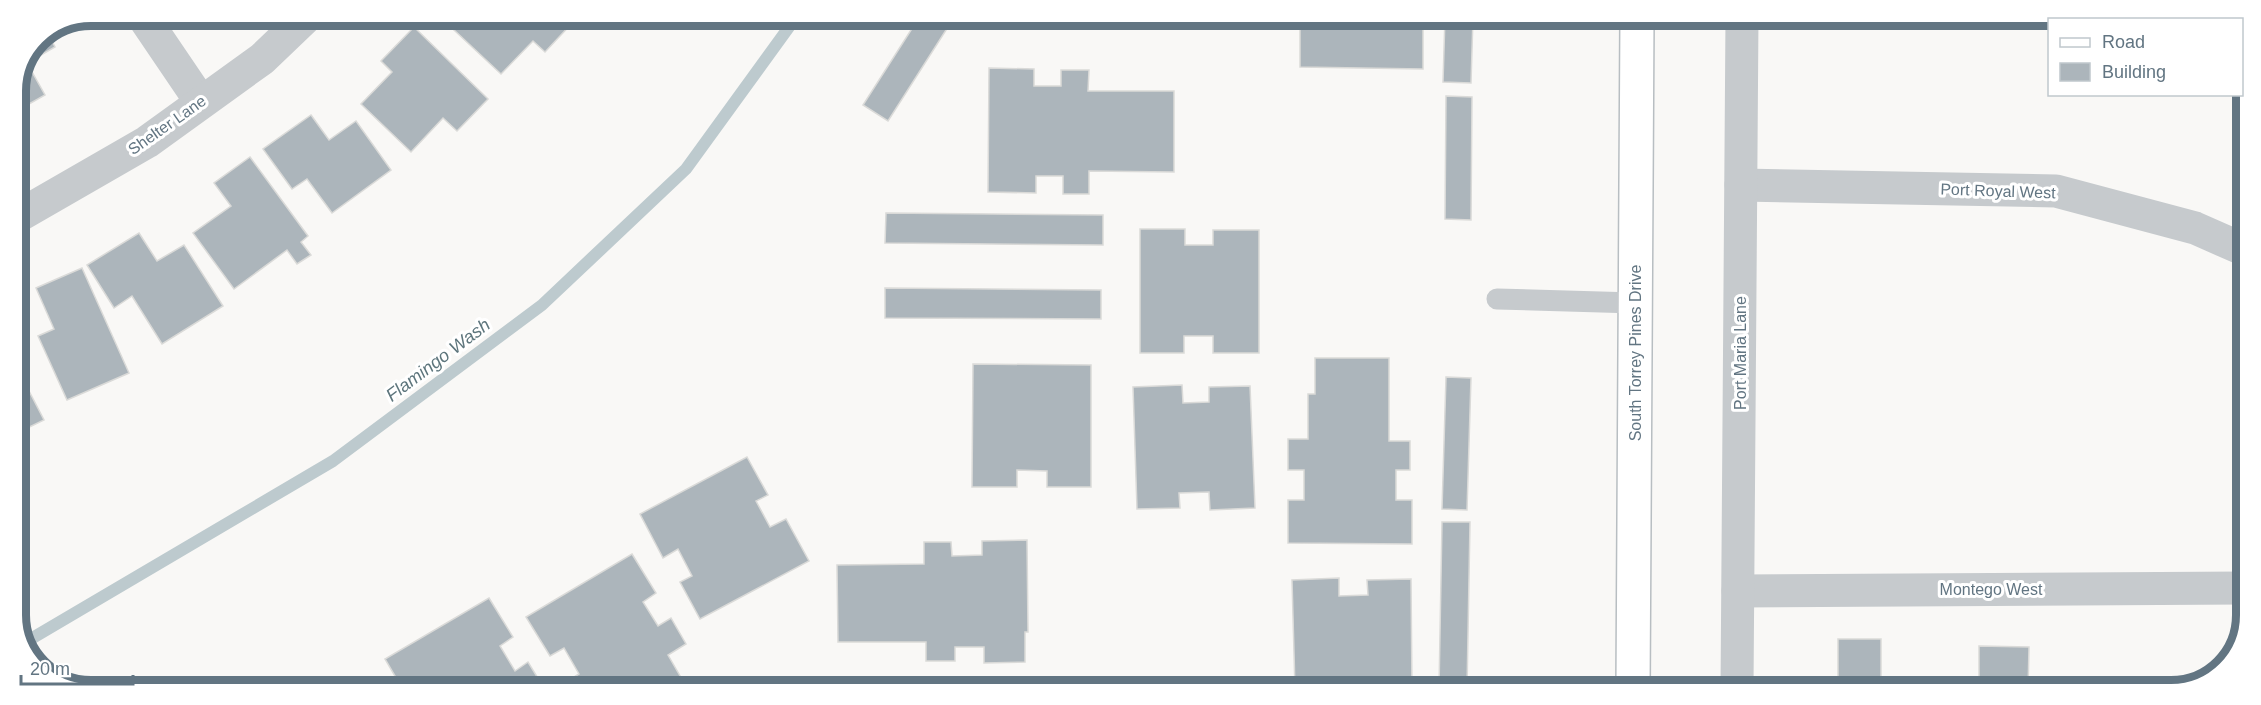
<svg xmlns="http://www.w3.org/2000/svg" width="2261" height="705" viewBox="0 0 2261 705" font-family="Arial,sans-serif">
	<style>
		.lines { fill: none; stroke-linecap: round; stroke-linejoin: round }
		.stream { stroke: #bdcace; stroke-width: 12 }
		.building { fill: #acb5bb; stroke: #dadad8; stroke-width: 1.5 }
		.secondary-casing { stroke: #b8bec2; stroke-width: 36 }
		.service { stroke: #c6cacd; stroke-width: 21 }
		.minor { stroke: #c6cacd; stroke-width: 33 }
		.secondary { stroke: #fff; stroke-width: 33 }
		.labels { text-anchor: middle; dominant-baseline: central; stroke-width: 6; stroke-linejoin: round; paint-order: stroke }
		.street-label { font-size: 16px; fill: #627582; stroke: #fff }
		.water-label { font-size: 18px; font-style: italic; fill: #5d757c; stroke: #fff }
		.rim { fill: none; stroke: #627582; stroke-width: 8 }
	</style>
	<rect width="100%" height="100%" fill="#f9f8f6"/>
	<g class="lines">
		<path class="stream" d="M24 643 333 461 542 305 686 169 797 16"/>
	</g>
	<g class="building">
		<path d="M438 15 571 16 575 20 545 52 533 41 501 74Z"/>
		<path d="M920 16H955L888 121 863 105Z"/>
		<path d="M1316 17H1408V24L1423 25V69L1300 67V24L1316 25Z"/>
		<path d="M1445 17H1473L1471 83 1443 82Z"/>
		<path d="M414 27 488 99 457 131 443 118 411 152 361 104 392 72 381 61Z"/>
		<path d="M48 33 55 47 27 63 45 95 15 112V91L37 37Z"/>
		<path d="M989 68 1034 69V86H1061V70H1089L1088 91H1174V172L1089 171V194H1063V176H1036V193L988 192Z"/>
		<path d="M1446 96 1472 97 1471 220 1445 219Z"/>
		<path d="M311 115 329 140 356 121 391 170 332 213 307 179 292 189 263 149Z"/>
		<path d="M250 157 308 236 301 242 311 255 297 264 287 250 234 289 193 233 231 206 214 183Z"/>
		<path d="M886 213 1103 215V245L885 243Z"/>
		<path d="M1140 229H1185V245H1213V230H1259V353H1213V336H1184V353H1140Z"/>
		<path d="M139 233 157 261 184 245 223 306 162 344 132 296 114 308 87 265Z"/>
		<path d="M82 268 129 373 67 400 38 336 54 329 36 288Z"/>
		<path d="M885 288 1101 290V319L885 318Z"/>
		<path d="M1315 358H1389V441H1410V470H1396V500H1412V544L1288 543V500H1304V470H1288V439H1308V394H1315Z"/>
		<path d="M15 364 44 420 15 434Z"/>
		<path d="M973 364 1091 365V487H1047V471L1017 470V487H972Z"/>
		<path d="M1446 377 1471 378 1467 510 1442 509Z"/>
		<path d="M1182 385 1183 403 1209 402V387L1250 386 1255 508 1210 510 1209 492 1179 493 1180 508 1137 509 1133 387Z"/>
		<path d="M747 457 768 495 756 501 770 527 786 519 809 561 700 619 680 582 692 576 678 549 663 558 640 514Z"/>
		<path d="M1442 522H1470L1467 689H1439Z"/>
		<path d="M1027 540 1028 632H1025V662L984 663V647H955V661H926V642H838L837 565 924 564V542H951L952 556 982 555V541Z"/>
		<path d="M632 554 656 593 643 602 658 626 671 618 686 644 668 655 687 688H570L566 682 579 674 564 648 550 656 526 617Z"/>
		<path d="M1339 578V596L1368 595 1367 580 1411 579 1412 689H1367V685L1337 686V689H1295L1292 580Z"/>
		<path d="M489 598 513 637 500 646 515 671 528 662 544 688H402L385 659Z"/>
		<rect x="1838" y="639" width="43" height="51"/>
		<path d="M1979 646 2029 647 2028 690H1979Z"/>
		<path d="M1041 682V689H1013V683Z"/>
		<path d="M1114 682V689H1088V683Z"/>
	</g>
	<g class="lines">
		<g class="secondary-casing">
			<path id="secondary" d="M1633 689 1637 17"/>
		</g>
		<path class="service" d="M1497 299 1635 303"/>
		<g class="minor">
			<path d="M142 15 201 102"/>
			<path d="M1741 185 2056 191 2195 228 2245 250"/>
			<path d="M15 218 147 142 262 59 308 15"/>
			<path d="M1738 591 2244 588"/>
			<path d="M1737 689 1742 17"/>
		</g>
		<use href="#secondary" class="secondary"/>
	</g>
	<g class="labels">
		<g class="street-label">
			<text transform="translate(167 125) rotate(-35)">Shelter Lane</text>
			<text transform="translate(1998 191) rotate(2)">Port Royal West</text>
			<text transform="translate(1635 353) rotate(-90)">South Torrey Pines Drive</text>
			<text transform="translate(1740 353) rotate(-90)">Port Maria Lane</text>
			<text x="1991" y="589">Montego West</text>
		</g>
		<g class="water-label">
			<text transform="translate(438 360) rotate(-37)">Flamingo Wash</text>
		</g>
	</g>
	<path d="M0 0H2261V705H0ZM91 26H2171A65 65 0 0 1 2236 91V615A65 65 0 0 1 2171 680H91A65 65 0 0 1 26 615V91A65 65 0 0 1 91 26Z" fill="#fff" fill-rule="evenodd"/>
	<path class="rim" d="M91 26H2171A65 65 0 0 1 2236 91V615A65 65 0 0 1 2171 680H91A65 65 0 0 1 26 615V91A65 65 0 0 1 91 26Z"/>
	<rect x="2048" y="18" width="195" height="78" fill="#ffffff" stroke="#c0c8cd" stroke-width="1.5"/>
	<rect x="2060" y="38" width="30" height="9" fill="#ffffff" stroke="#c0c8cd" stroke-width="1.5"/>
	<text x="2102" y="48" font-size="18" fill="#627582">Road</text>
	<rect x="2060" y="63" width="30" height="18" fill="#acb5bb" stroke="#c0c8cd" stroke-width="1.5"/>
	<text x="2102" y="78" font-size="18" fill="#627582">Building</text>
	<path d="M21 675v9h112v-9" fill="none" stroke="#627582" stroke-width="3"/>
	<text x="30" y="675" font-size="18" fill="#627582" stroke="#ffffff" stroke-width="4.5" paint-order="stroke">20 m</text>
</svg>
